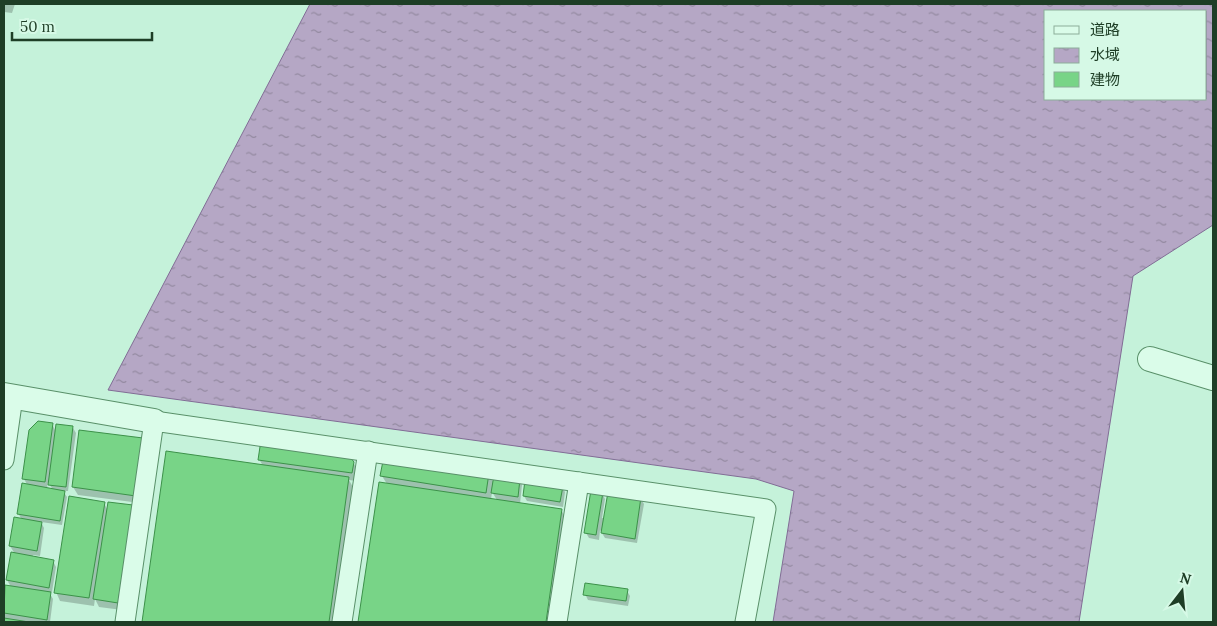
<svg xmlns="http://www.w3.org/2000/svg" width="1217" height="626" viewBox="0 0 1217 626" font-family="Lora,'Noto Sans JP',serif">
	<style>
		.water { fill: url(#water-ripples); stroke: #816d95; fill-rule: evenodd }
		.shadow { fill: #0003; fill-rule: evenodd }
		.building { fill: #78d487; stroke: #3c9149 }
		.lines { fill: none; stroke-linecap: round; stroke-linejoin: round }
		.minor-casing { stroke: #599069; stroke-width: 21 }
		.tertiary-casing { stroke: #599069; stroke-width: 26 }
		.minor { stroke: #dafce9; stroke-width: 19 }
		.tertiary { stroke: #dafce9; stroke-width: 24 }
	</style>
	<defs>
		<pattern id="water-ripples" width="26" height="14" patternUnits="userSpaceOnUse" patternTransform="scale(1.25)"><rect width="26" height="14" fill="#b5a7c5"/><path d="M2 4q2-2 4 0t4 0M15 11q2-2 4 0t4 0" fill="none" stroke="#9389a0"/></pattern>
	</defs>
	<rect width="100%" height="100%" fill="#c5f2da"/>
	<path class="water" d="M310 4H1213V225L1133 276 1079 622H773L794 491 756 479 108 390ZM1046 11H1206V99H1046Z"/>
	<g class="shadow">
		<path d="M4 4H15L12 13 4 12Z"/>
		<path d="M52 424 56 432 73 428 76 433 68 491H63L67 497 62 525 41 522 44 528 40 556 33 555 32 557 53 561 56 567 52 592H49L53 599 50 622H4L6 586 11 587 7 580 15 554 10 546 15 518 22 520 18 513 28 486 24 479ZM48 482 53 490 47 489Z"/>
		<path d="M80 432 142 439 140 503 78 495 73 487Z"/>
		<path d="M167 453 263 466 259 459 353 462 358 471 356 481 349 480 354 489 336 622H143Z"/>
		<path d="M489 474 494 483 519 480 522 485 520 504 561 510 568 521 553 622H359L380 483 387 484 382 476ZM492 492 497 500H491Z"/>
		<path d="M562 487 565 492 563 507 527 501 524 496Z"/>
		<path d="M602 493 605 499 602 518H605L641 499 644 504 637 543 605 538 600 530 599 540 589 538 586 533Z"/>
		<path d="M104 503 108 511 132 506 122 610 99 607 95 599 94 606 60 601 56 592Z"/>
		<path d="M627 591 630 596 628 606 588 600 585 594Z"/>
	</g>
	<g class="building">
		<path d="M38 421 53 423 45 482 22 479 29 430Z"/>
		<path d="M56 424 73 426 66 487 48 485Z"/>
		<path d="M79 430 143 438 136 496 72 487Z"/>
		<path d="M261 440 346 452 354 462 352 473 258 460Z"/>
		<path d="M166 451 349 477 329 622H142Z"/>
		<path d="M384 456 489 473 486 493 380 476Z"/>
		<path d="M494 475 520 479 518 497 491 493Z"/>
		<path d="M525 480 563 486 560 502 523 496Z"/>
		<path d="M379 482 562 509 546 622H358Z"/>
		<path d="M22 483 65 491 60 521 17 514Z"/>
		<path d="M591 490 603 492 596 535 584 533Z"/>
		<path d="M608 492 641 497 635 539 601 533Z"/>
		<path d="M69 496 105 502 89 598 54 593Z"/>
		<path d="M108 502 133 505 118 603 93 599Z"/>
		<path d="M14 517 42 522 37 551 9 546Z"/>
		<path d="M11 552 54 560 49 588 6 580Z"/>
		<path d="M585 583 628 589 626 601 583 595Z"/>
		<path d="M5 585 51 592 47 620 4 613Z"/>
		<path d="M4 618 29 622H4Z"/>
	</g>
	<g class="lines">
		<g class="minor-casing">
			<g id="minor">
				<path d="M4 460 13 397"/>
				<path d="M125 622 154 421 766 509 745 622"/>
				<path d="M342 622 368 451"/>
				<path d="M557 622 579 482"/>
			</g>
		</g>
		<g class="tertiary-casing">
			<g id="tertiary">
				<path d="M1150 359 1213 378"/>
				<path d="M4 395 154 421"/>
			</g>
		</g>
		<use href="#minor" class="minor"/>
		<use href="#tertiary" class="tertiary"/>
	</g>
	<rect width="1217" height="626" fill="none" stroke="#1e3e26" stroke-width="10"/>
	<rect x="1044" y="10" width="162" height="90" fill="#d6f9e6" stroke="#8cae99"/>
	<rect x="1054" y="26" width="25" height="8" fill="#dafce9" stroke="#8cae99"/>
	<text x="1090" y="35" font-size="15" fill="#1e3e26">道路</text>
	<rect x="1054" y="48" width="25" height="15" fill="url(#water-ripples)" stroke="#8cae99"/>
	<text x="1090" y="60" font-size="15" fill="#1e3e26">水域</text>
	<rect x="1054" y="72" width="25" height="15" fill="#78d487" stroke="#8cae99"/>
	<text x="1090" y="85" font-size="15" fill="#1e3e26">建物</text>
	<g transform="translate(1182 591) rotate(16)" stroke="#d6f9e6" stroke-width="4" paint-order="stroke">
	<path d="M0-4L9 19L0 12L-9 19Z" fill="#1e3e26"/>
	<text y="-8" font-size="14" font-weight="bold" text-anchor="middle" fill="#1e3e26">N</text>
	</g>
	<path d="M12 32v8h140v-8" fill="none" stroke="#1e3e26" stroke-width="2.5"/>
	<text x="20" y="32" font-size="15" fill="#1e3e26" stroke="#d6f9e6" stroke-width="4" paint-order="stroke">50 m</text>
</svg>
